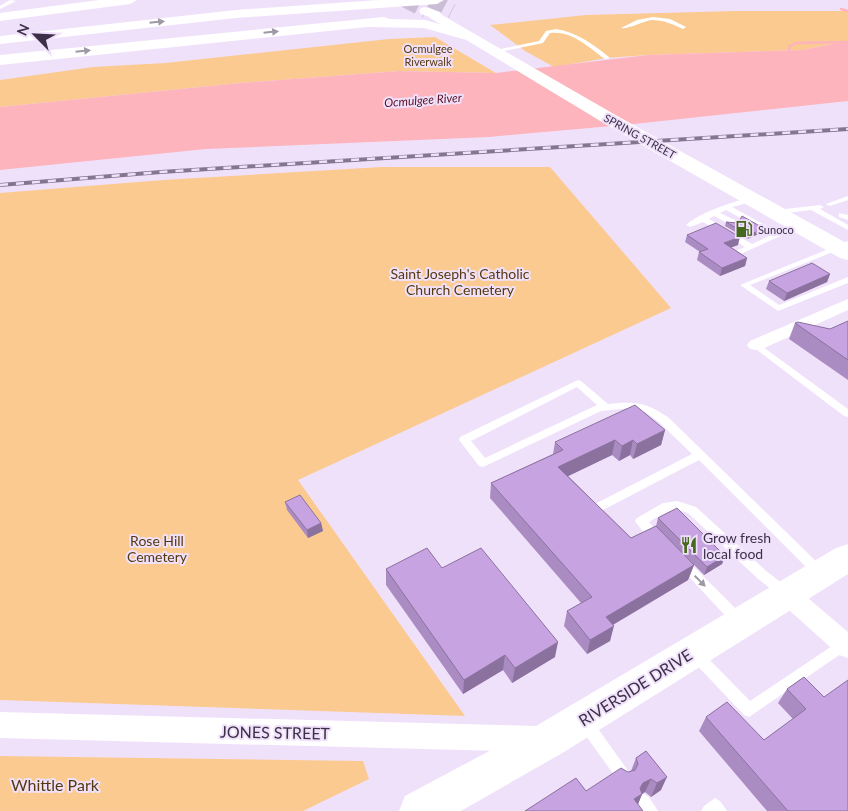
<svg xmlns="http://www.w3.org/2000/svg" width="848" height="811" viewBox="0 0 848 811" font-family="Lato,sans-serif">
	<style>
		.green { fill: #fbca90 }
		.water { fill: #fdb4bd }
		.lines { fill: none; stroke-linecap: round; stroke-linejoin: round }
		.stream { stroke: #fdb4bd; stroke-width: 2.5 }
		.trunk-tunnel { stroke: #ccbdd7; stroke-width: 15; stroke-dasharray: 15 8; stroke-linecap: butt }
		.motorway-tunnel { stroke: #ccbdd7; stroke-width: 15; stroke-dasharray: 15 8; stroke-linecap: butt }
		.service { fill: #fff; fill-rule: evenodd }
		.minor { fill: #fff; fill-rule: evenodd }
		.primary { fill: #fff; fill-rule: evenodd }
		.trunk { fill: #fff; fill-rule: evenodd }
		.motorway { fill: #fff; fill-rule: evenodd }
		.rail-casing { stroke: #857690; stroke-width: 4 }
		.rail { stroke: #f0e1fb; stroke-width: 2.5; stroke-dasharray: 8; stroke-linecap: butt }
		.wall { fill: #ab8cc2 }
		.shaded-wall { fill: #8b729e }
		.building { fill: #c7a3e1; stroke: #8b729e }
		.oneway { fill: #9e97a4 }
		.labels { text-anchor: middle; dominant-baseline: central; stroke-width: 4; stroke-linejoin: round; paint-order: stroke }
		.far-park-label { font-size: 11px; fill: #56380e; stroke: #f0e1fb }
		.far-street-label { font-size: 11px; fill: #3e2f49; stroke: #f0e1fb }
		.far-poi-label { font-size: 11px; fill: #3e2f49; stroke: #f0e1fb; text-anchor: start }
		.far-water-label { font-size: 12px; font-style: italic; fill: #5a1225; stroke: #f0e1fb }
		.park-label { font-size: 14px; fill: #56380e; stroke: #f0e1fb }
		.poi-label { font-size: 14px; fill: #3e2f49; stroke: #f0e1fb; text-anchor: start }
		.near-street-label { font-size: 16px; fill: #3e2f49; stroke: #f0e1fb }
		.near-park-label { font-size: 16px; fill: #56380e; stroke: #f0e1fb }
	</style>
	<rect width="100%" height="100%" fill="#f0e1fb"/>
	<g class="green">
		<path d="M735 11H848V41L802 50 648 55 607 58 554 67 525 51 490 25 586 15Z"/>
		<path d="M435 37 496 73 399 71 241 83 0 107V80L93 67 165 63 389 39Z"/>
		<path d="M382 167H550L671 308 298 480 465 716 0 700V193L163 180Z"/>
		<path d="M0 756 363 761 369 779 303 811H0Z"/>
	</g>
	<path class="water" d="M848 41V101L634 124 489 137 206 149 0 170V107L241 83 399 71 496 73 648 55 802 50Z"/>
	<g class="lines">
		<g class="stream">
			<path d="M841 9 848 11"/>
			<path d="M792 56 789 52 790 46 796 43 848 42"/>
		</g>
		<path class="trunk-tunnel" d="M405 0 426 11"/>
		<path class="motorway-tunnel" d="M431 0 452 11"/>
		<g class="service">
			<path d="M10 0 16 1 0 9V6Z"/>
			<path d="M653 17 670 19 686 27 683 29C672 24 664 20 652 20 643 21 627 30 621 28L637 20Z"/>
			<path d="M556 29C576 32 595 45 610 58L605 59C588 47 572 30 550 33L543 43 494 53 491 51 539 41 546 31Z"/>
			<path d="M848 196V200L830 206 826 204Z"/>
			<path d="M752 197H755V201L732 207 778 232 796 224H802L803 226 736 256 732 254 733 252 745 247 703 222 690 227 686 225C701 212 732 202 752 197ZM726 210 772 235 752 244 709 219 714 216 731 225H737V221L720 213Z"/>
			<path d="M820 205 824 207 820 209 848 225V230L811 210 777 214 773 212 777 210Z"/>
			<path d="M839 213 848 215V220L839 217Z"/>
			<path d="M848 241V246L750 285 779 305 848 277V283L778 311 740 285Z"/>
			<path d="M756 342 848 409V417L844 416 753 347 751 345Z"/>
			<path d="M578 380 581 381 608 404C636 401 645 402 668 417L824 569 826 573 824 577 820 578 816 577 699 460 601 511 597 512 593 511 591 508 593 505 692 454 660 423 645 412 631 408 601 411 483 467 479 466 459 440 460 437ZM577 387 597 405 485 458 471 441Z"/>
			<path d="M677 501 696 507 765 570 788 588 790 592 788 596 784 597 780 596 757 578 688 513C670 507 665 513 649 522L663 538 661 541C651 544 643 531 637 524L635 521 637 518 663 503Z"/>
			<path d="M682 557 686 559 743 616 744 620 743 624 738 626 733 624 678 565 676 562 678 559Z"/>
			<path d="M844 638 848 640V649L749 717 744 715 690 658 688 654 690 650 695 648 700 650 750 701Z"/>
			<path d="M586 717 591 719 629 772 631 777 629 782 624 784 619 782 581 729 579 724 581 719Z"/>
			<path d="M644 794 649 797 658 811H641L636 802 639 797Z"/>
			<path d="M715 798 720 801 727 811H701L704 806Z"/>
		</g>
		<g class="minor">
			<path d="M848 299V310L762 349 756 350 750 349 747 345 750 341Z"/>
			<path d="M787 584 795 587 848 632V658L839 655 779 601 775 594 779 587Z"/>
			<path d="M0 712 539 726 548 730 552 739 548 748 539 752 0 738Z"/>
		</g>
		<g class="primary">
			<path d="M435 11 619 117 848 244V260L840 258 607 125 430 18 428 15Z"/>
			<path d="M848 544V574L564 752 461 811H399L405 796 536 726 836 548Z"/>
		</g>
		<path class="trunk" d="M426 7 440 12 442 15 435 19 421 14 419 11 421 8Z"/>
		<g class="motorway">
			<path d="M99 0H137L130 4 0 21V13Z"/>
			<path d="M379 0H444L437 4 236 18 0 44V36L236 10Z"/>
			<path d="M384 17 390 19 425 20 475 34 477 37 475 40 470 41 424 28 367 27 0 65V55Z"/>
		</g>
		<g class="rail-casing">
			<path id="rail" d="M0 185 161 172 848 129"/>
		</g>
		<use href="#rail" class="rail"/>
	</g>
	<g class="wall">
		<path d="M726 222 763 232 747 239 725 226Z"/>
		<path d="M687 235 738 245 731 247 747 258 745 266 720 276 697 260 699 252H700L685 242Z"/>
		<path d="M830 274 827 282 784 301 766 289 769 281Z"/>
		<path d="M848 321V380L789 339 795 323 830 329Z"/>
		<path d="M665 430 661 445 633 459 630 455 619 461 612 455 568 476 631 538 656 526 658 518 725 556 722 564 704 575 668 538 694 565 688 580 613 625 610 641 587 654 564 626 567 611 581 603 490 498 491 483 553 454 555 442Z"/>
		<path d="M285 502 321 523 323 531 308 538 287 510Z"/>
		<path d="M442 568 555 657 512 683 503 670 463 694 386 585V569Z"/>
		<path d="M804 677 848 811H767L699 731 706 717 764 740 793 719 778 703 787 689Z"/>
		<path d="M646 751 661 790 651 797 645 792 642 794 638 804 586 791 631 771 636 758Z"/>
	</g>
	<g class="shaded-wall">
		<path d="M765 229 763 232 747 239 748 235Z"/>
		<path d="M740 237 738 245 722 251 724 243Z"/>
		<path d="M747 258 745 266 720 276 722 268Z"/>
		<path d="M830 274 827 282 784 301 787 293Z"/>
		<path d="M665 430 661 445 633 459 637 444Z"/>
		<path d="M615 440 612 455 556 482 558 467Z"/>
		<path d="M633 440 630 455 619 461 622 446Z"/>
		<path d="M321 523 323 531 308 538 307 530Z"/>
		<path d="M725 556 722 564 704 575 707 567Z"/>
		<path d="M694 565 688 580 602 631 606 617Z"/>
		<path d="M614 626 610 641 587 654 590 640Z"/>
		<path d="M558 642 555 657 512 683 515 668Z"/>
		<path d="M505 655 503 670 463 694 464 680Z"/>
		<path d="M667 777 661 790 651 797 657 783Z"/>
		<path d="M651 779 645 792 642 794 637 807 629 811 643 783Z"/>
	</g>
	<g class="building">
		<path d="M742 216 765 229 748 235 726 222 738 223Z"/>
		<path d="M716 223 740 237 724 243 747 258 722 268 699 252 708 249 687 235Z"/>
		<path d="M812 263 830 274 787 293 769 281Z"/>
		<path d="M848 321V360L795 323 798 322 830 329Z"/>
		<path d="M635 405 665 430 637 444 633 440 622 446 615 440 558 467 631 538 656 526 694 565 606 617 614 626 590 640 567 611 592 597 491 483 563 450 555 442Z"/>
		<path d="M300 495 321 523 307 530 285 502Z"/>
		<path d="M677 508 725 556 707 567 658 518Z"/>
		<path d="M427 548 442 568 481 548 558 642 515 668 505 655 464 680 386 569Z"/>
		<path d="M804 677 824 697 848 680V811H788L706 717 727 702 764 740 806 709 787 689Z"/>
		<path d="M646 751 667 777 657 783 651 779 643 783 640 788 642 794 634 799 643 811H525L576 778 586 791 621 768 628 772 635 770 638 764 636 758Z"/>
	</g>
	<defs><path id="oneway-solid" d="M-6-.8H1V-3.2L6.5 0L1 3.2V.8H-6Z" transform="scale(1.25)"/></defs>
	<g class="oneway">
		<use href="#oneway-solid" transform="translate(157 22) rotate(-6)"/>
		<use href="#oneway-solid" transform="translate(271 32) rotate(-6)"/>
		<use href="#oneway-solid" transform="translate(83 51) rotate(-6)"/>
		<use href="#oneway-solid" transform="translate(700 581) rotate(45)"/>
	</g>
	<defs>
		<g id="fuel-bare" transform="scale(1.35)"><path d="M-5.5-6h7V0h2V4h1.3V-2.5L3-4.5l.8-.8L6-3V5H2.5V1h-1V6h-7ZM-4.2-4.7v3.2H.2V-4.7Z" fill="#46671e" stroke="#f0e1fb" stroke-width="2.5" paint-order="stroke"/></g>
		<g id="restaurant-bare" transform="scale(1.35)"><path d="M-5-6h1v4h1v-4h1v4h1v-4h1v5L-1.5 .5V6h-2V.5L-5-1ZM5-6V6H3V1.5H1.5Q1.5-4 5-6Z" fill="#46671e" stroke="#f0e1fb" stroke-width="2.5" paint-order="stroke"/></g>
	</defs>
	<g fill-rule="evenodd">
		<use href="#fuel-bare" x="744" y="229"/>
		<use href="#restaurant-bare" x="689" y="545"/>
	</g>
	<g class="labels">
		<g class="far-park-label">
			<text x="428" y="48">Ocmulgee<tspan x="428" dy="13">Riverwalk</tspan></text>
		</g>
		<g class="far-street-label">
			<text transform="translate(640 136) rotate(29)">SPRING STREET</text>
		</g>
		<g class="far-poi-label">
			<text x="758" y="229">Sunoco</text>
		</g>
		<g class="far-water-label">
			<text transform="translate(423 100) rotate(-4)">Ocmulgee River</text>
		</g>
		<g class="park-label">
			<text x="460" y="273">Saint Joseph's Catholic<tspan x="460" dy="16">Church Cemetery</tspan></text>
			<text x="157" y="540">Rose Hill<tspan x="157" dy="16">Cemetery</tspan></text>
		</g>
		<g class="poi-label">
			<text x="703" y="537">Grow fresh<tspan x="703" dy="16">local food</tspan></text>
		</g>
		<g class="near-street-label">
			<text transform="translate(635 687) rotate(-32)">RIVERSIDE DRIVE</text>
			<text transform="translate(275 732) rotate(1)">JONES STREET</text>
		</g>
		<g class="near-park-label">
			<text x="55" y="784">Whittle Park</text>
		</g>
	</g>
	<g transform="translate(35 35) rotate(294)" stroke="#f0e1fb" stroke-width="4" paint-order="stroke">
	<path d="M0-4L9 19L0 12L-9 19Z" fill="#3e2f49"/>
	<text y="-8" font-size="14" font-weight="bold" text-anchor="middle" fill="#3e2f49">N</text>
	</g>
</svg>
